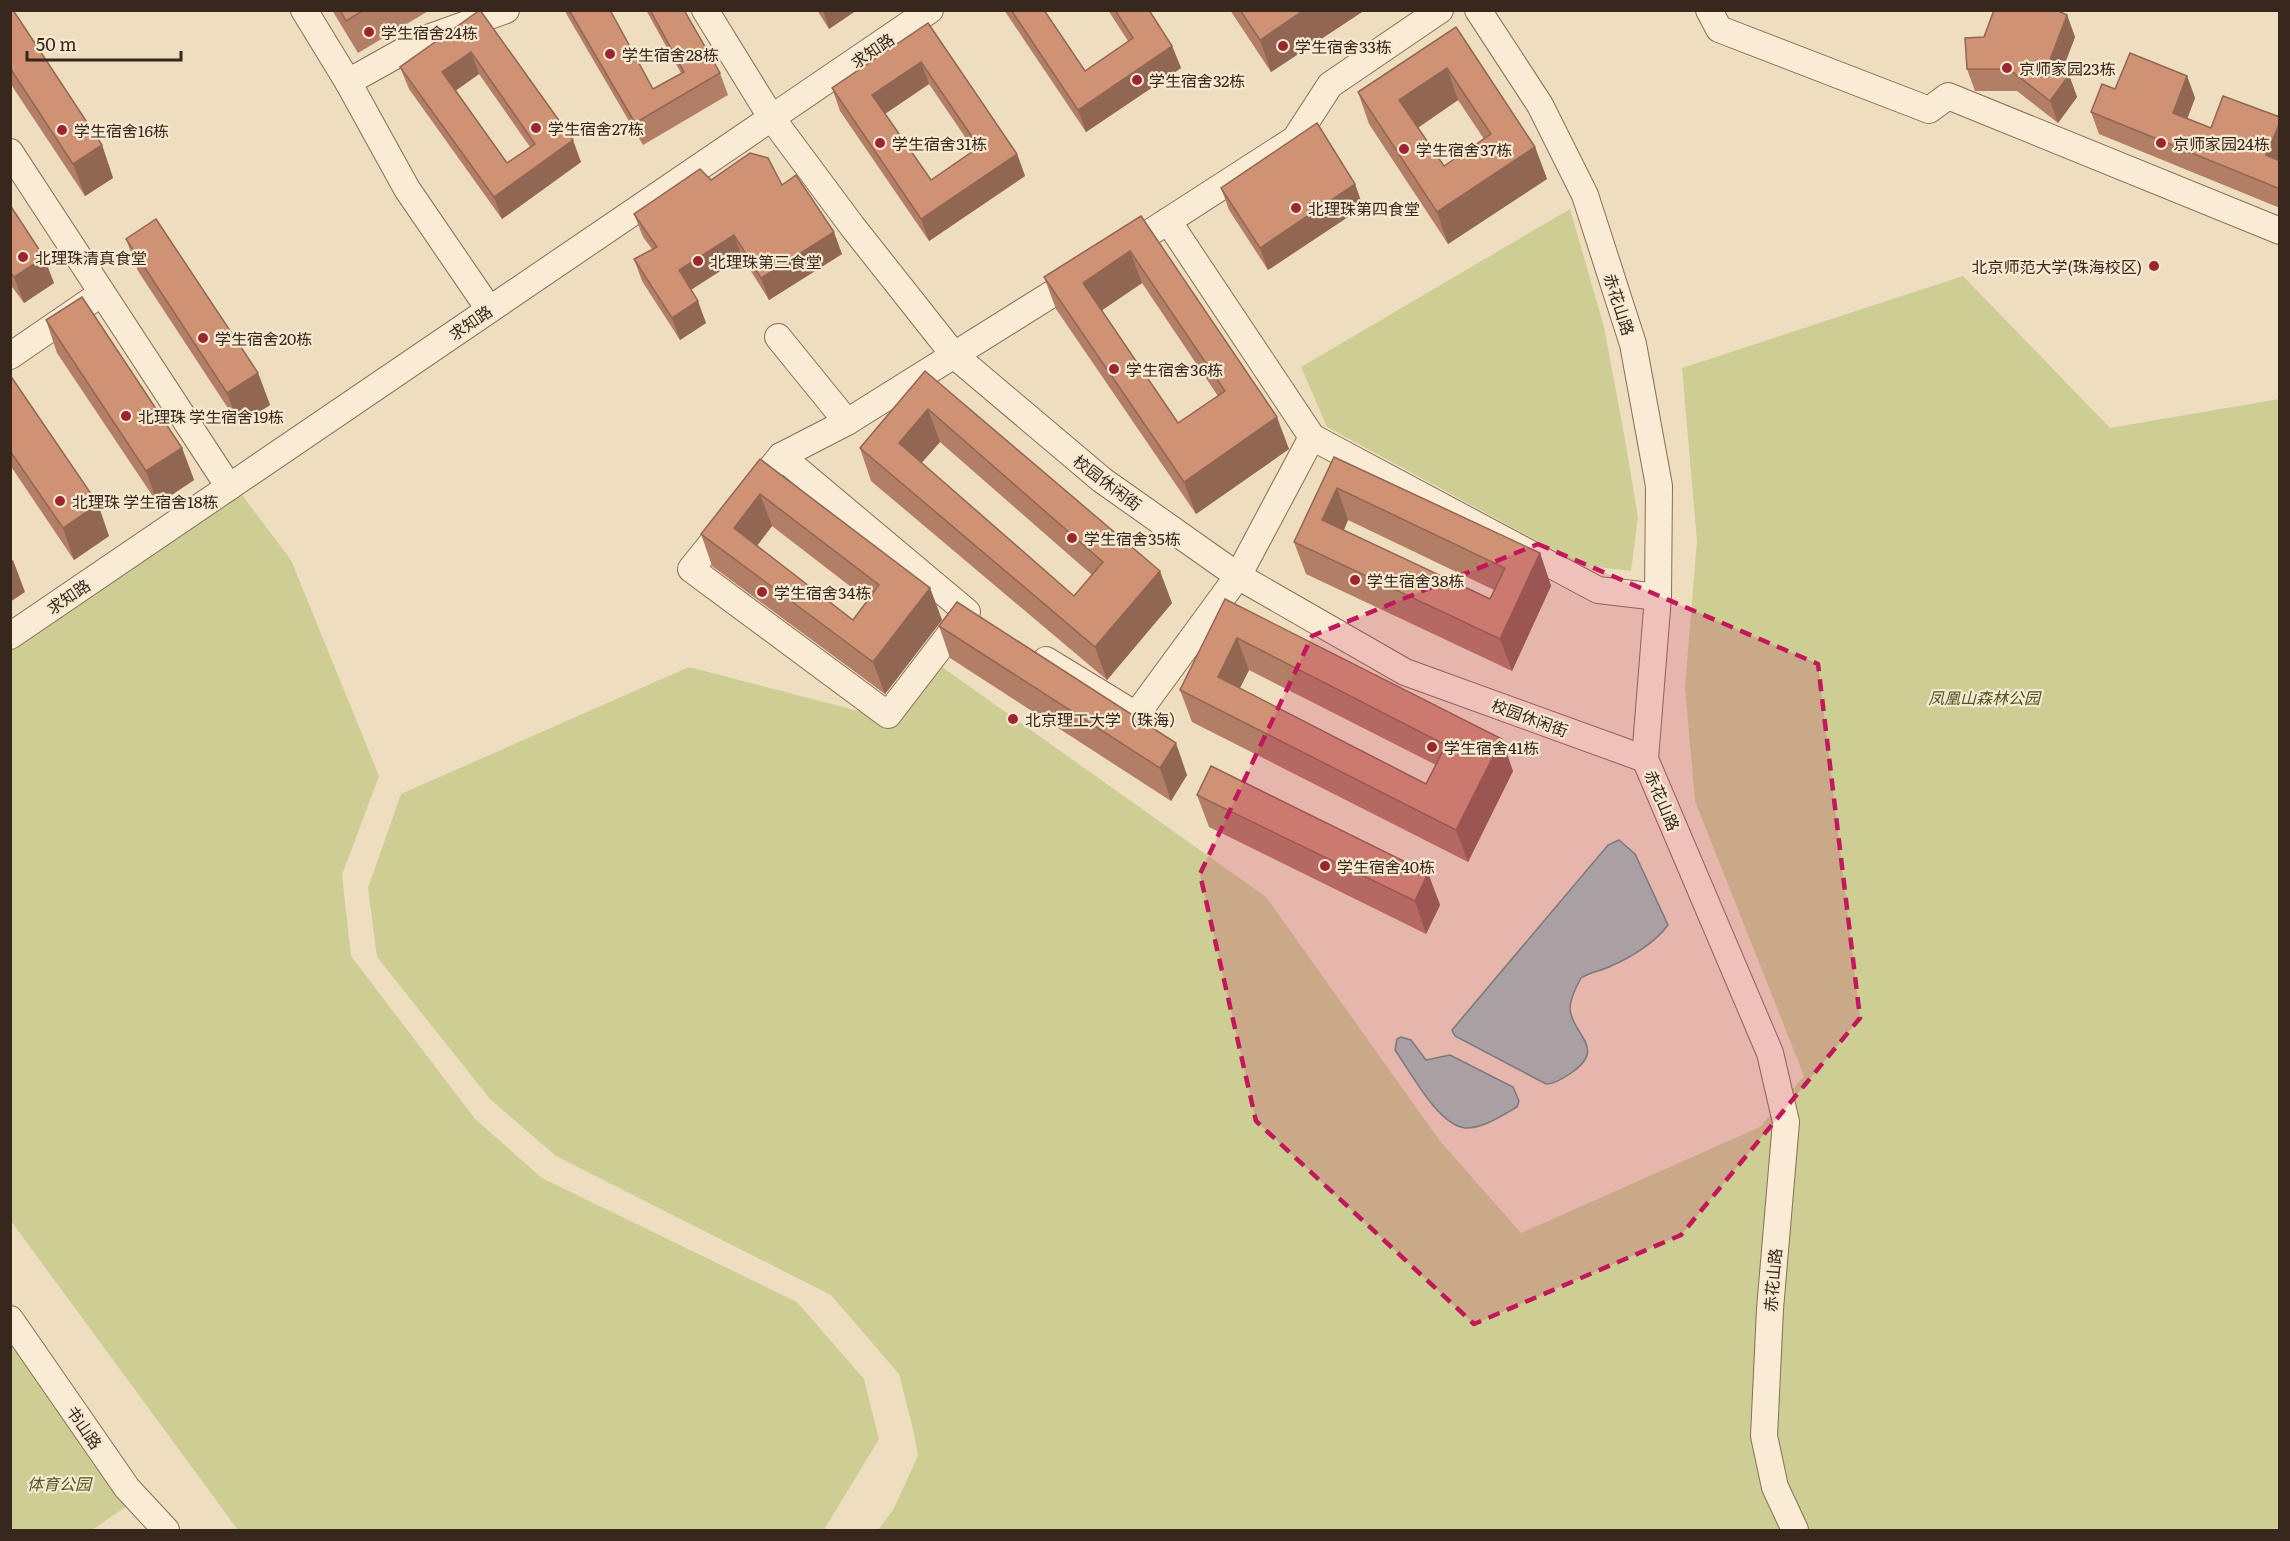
<svg xmlns="http://www.w3.org/2000/svg" width="2290" height="1541" viewBox="0 0 2290 1541" font-family="Literata,'Noto Sans SC',serif">
	<style>
		.green { fill: #ccce94 }
		.water { fill: #a3c2b6; stroke: #6a9083; stroke-width: 1.5 }
		.lines { fill: none; stroke-linecap: round; stroke-linejoin: round }
		.minor-casing { stroke: #896d58; stroke-width: 28 }
		.minor { stroke: #faebd4; stroke-width: 26 }
		.wall { fill: #b27e65; fill-rule: evenodd }
		.shaded-wall { fill: #916652 }
		.building { fill: #cf9275; stroke: #916652; stroke-width: 1.5; fill-rule: evenodd }
		.marked { fill: #c2185b; fill-opacity: 0.2; stroke: #c2185b; stroke-width: 4.5; stroke-dasharray: 12 8; stroke-linejoin: round }
		.poi-dot { fill: #9b2531; stroke: #f7e8d0; stroke-width: 2 }
		.labels { text-anchor: middle; dominant-baseline: central; stroke-width: 4.5; stroke-linejoin: round; paint-order: stroke }
		.poi-label { font-size: 16px; fill: #38271d; stroke: #f7e8d0; text-anchor: start }
		.street-label { font-size: 16px; fill: #38271d; stroke: #f7e8d0 }
		.park-label { font-size: 16px; font-style: italic; fill: #4d5622; stroke: #f7e8d0 }
	</style>
	<rect width="100%" height="100%" fill="#efddc0"/>
	<g class="green">
		<path d="M1570 209 1604 327 1626 445 1638 517 1631 571 1582 565 1327 427 1301 367Z"/>
		<path d="M1963 276 2110 428 2279 399V1530H878L893 1510 918 1456 913 1429 899 1374 831 1295 556 1156 490 1099 377 957 368 888 401 794 689 667 897 721 942 667 1266 897 1440 1141 1521 1233 1760 1127 1804 1076 1695 801 1685 687 1697 541 1682 368Z"/>
		<path d="M239 491 291 560 379 776 342 875 351 956 475 1119 542 1178 797 1302 864 1379 879 1439 824 1530H238L11 1221 10 649Z"/>
		<path d="M10 1332 130 1504 92 1530H11Z"/>
	</g>
	<g class="water">
		<path d="M1619 840 1635 854 1668 925C1656 942 1630 958 1611 966 1601 971 1590 972 1581 978 1576 987 1570 999 1570 1009 1572 1035 1608 1048 1571 1073 1564 1078 1555 1084 1546 1084L1455 1036 1452 1030 1608 845Z"/>
		<path d="M1401 1037 1411 1040 1426 1060 1450 1055 1513 1087 1519 1101 1517 1107C1503 1115 1482 1129 1465 1128 1438 1125 1410 1071 1395 1050L1397 1039Z"/>
	</g>
	<g class="lines">
		<g class="minor-casing">
			<g id="minor">
				<path d="M304 10 348 82 407 189 489 309"/>
				<path d="M705 10 771 117 852 226 954 355 1102 480 1238 576 1405 672 1645 759"/>
				<path d="M1478 10 1540 105 1585 195 1633 344 1659 486 1658 597 1645 759 1770 1053 1786 1122 1770 1309 1764 1436 1775 1487 1795 1530"/>
				<path d="M1709 10 1719 29 1929 110 1948 96 2280 231"/>
				<path d="M348 82 425 39 506 10"/>
				<path d="M10 152 229 487"/>
				<path d="M1168 221 1312 437 1598 590 1658 597"/>
				<path d="M1123 250 1295 139 1330 85 1440 10"/>
				<path d="M778 337 847 422 1079 277"/>
				<path d="M10 356 102 293"/>
				<path d="M751 493 781 456 847 422"/>
				<path d="M729 522 691 569 888 715 967 612 781 456"/>
				<path d="M10 636 930 10"/>
				<path d="M1046 660 1136 715 1238 576 1312 437"/>
				<path d="M10 1319 127 1488 166 1530"/>
			</g>
		</g>
		<use href="#minor" class="minor"/>
	</g>
	<g class="wall">
		<path d="M10 10 102 145 113 178 85 196 10 83Z"/>
		<path d="M332 10H430L358 53Z"/>
		<path d="M480 10 581 162 502 219 409 89 400 67ZM479 74 530 147 507 163 456 90Z"/>
		<path d="M565 10H611L610 11 653 89 681 73 646 10H684L720 73 728 95 643 145 567 15Z"/>
		<path d="M817 10H857L829 29Z"/>
		<path d="M1004 10H1044L1085 71 1128 41 1108 10H1149L1172 46 1181 68 1086 132Z"/>
		<path d="M1230 10H1365L1271 72Z"/>
		<path d="M2067 15 2075 37 2062 70 2069 75 2077 97 2058 123 2017 91H1975L1967 69 1984 37Z"/>
		<path d="M928 23 1017 154 1025 176 929 241 840 111 832 88ZM929 84 974 150 931 180 885 114Z"/>
		<path d="M1456 27 1535 147 1547 179 1448 244 1369 124 1358 92ZM1458 100 1484 139 1444 166 1418 128Z"/>
		<path d="M2187 76 2195 98 2187 119 2211 128 2280 117V208L2099 134 2091 112 2115 89Z"/>
		<path d="M711 180 782 185 842 254 769 300 742 257 691 290 706 323 680 340 642 281 634 259 652 249 643 237 634 214Z"/>
		<path d="M1355 184 1363 207 1268 270 1229 210 1221 188Z"/>
		<path d="M10 205 54 283 24 303 10 284Z"/>
		<path d="M1141 216 1289 449 1196 514 1056 309 1044 277ZM1142 283 1218 396 1178 423 1102 310Z"/>
		<path d="M126 239 258 373 270 405 239 425 138 271Z"/>
		<path d="M46 320 182 448 194 480 158 504 57 353Z"/>
		<path d="M925 371 1172 603 1107 680 871 481 860 448ZM940 442 1092 575 1074 596 921 463Z"/>
		<path d="M10 375 109 536 74 560 10 465Z"/>
		<path d="M1334 457 1540 553 1551 586 1512 671 1306 574 1294 542ZM1348 520 1494 590 1490 599 1344 530Z"/>
		<path d="M760 459 930 588 942 620 885 694 712 566 701 534ZM772 526 868 600 853 620 757 546Z"/>
		<path d="M1225 599 1513 771 1468 862 1192 722 1180 690ZM1249 670 1436 765 1426 784 1240 688Z"/>
		<path d="M939 626 1187 775 1171 801 950 658Z"/>
		<path d="M1197 795 1428 873 1440 905 1426 934 1209 827Z"/>
	</g>
	<g class="shaded-wall">
		<path d="M823 10H857L829 29Z"/>
		<path d="M1304 10H1365L1271 72 1260 40Z"/>
		<path d="M2067 15 2075 37 2058 82 2050 60Z"/>
		<path d="M1172 46 1181 68 1086 132 1078 110Z"/>
		<path d="M471 52 479 74 451 94 442 72Z"/>
		<path d="M921 62 929 84 880 117 872 95Z"/>
		<path d="M1447 68 1458 100 1411 132 1399 100Z"/>
		<path d="M2069 75 2077 97 2058 123 2050 101Z"/>
		<path d="M2187 76 2195 98 2181 135 2173 113Z"/>
		<path d="M2280 122V164L2266 155Z"/>
		<path d="M573 140 581 162 502 219 494 197Z"/>
		<path d="M102 145 113 178 85 196 73 164Z"/>
		<path d="M1535 147 1547 179 1448 244 1437 212Z"/>
		<path d="M1017 154 1025 176 929 241 921 219Z"/>
		<path d="M1355 184 1363 207 1268 270 1260 248Z"/>
		<path d="M834 232 842 254 769 300 761 278Z"/>
		<path d="M734 235 742 257 687 292 679 270Z"/>
		<path d="M1130 251 1142 283 1095 315 1083 283Z"/>
		<path d="M44 257 54 283 24 303 14 277Z"/>
		<path d="M698 301 706 323 680 340 672 318Z"/>
		<path d="M258 373 270 405 239 425 227 393Z"/>
		<path d="M928 409 940 442 911 475 899 443Z"/>
		<path d="M1277 417 1289 449 1196 514 1184 482Z"/>
		<path d="M182 448 194 480 158 504 146 471Z"/>
		<path d="M1337 488 1348 520 1334 552 1322 520Z"/>
		<path d="M760 494 772 526 745 561 734 528Z"/>
		<path d="M98 504 109 536 74 560 63 528Z"/>
		<path d="M1540 553 1551 586 1512 671 1500 639Z"/>
		<path d="M13 560 25 592 10 602V562Z"/>
		<path d="M1160 571 1172 603 1107 680 1095 647Z"/>
		<path d="M930 588 942 620 885 694 873 662Z"/>
		<path d="M1237 638 1249 670 1229 709 1218 677Z"/>
		<path d="M1502 739 1513 771 1468 862 1456 830Z"/>
		<path d="M1176 743 1187 775 1171 801 1160 768Z"/>
		<path d="M1428 873 1440 905 1426 934 1415 901Z"/>
	</g>
	<g class="building">
		<path d="M10 10H13L102 145 73 164 10 68Z"/>
		<path d="M340 10H364L346 21Z"/>
		<path d="M480 10 573 140 494 197 400 67ZM471 52 535 144 507 163 442 72Z"/>
		<path d="M569 10H610L653 89 684 72 650 10H684L720 73 635 123Z"/>
		<path d="M1011 10H1044L1085 71 1133 38 1115 10H1149L1172 46 1078 110Z"/>
		<path d="M1240 10H1304L1260 40Z"/>
		<path d="M1994 10H2056L2067 15 2050 60 2069 75 2050 101 2009 69H1967L1965 38 1984 37Z"/>
		<path d="M928 23 1017 154 921 219 832 88ZM921 62 979 147 931 180 872 95Z"/>
		<path d="M1456 27 1535 147 1437 212 1358 92ZM1447 68 1491 134 1444 166 1399 100Z"/>
		<path d="M2130 53 2187 76 2173 113 2211 128 2223 96 2280 117V122L2266 155 2280 161V189L2091 112 2102 84 2115 89Z"/>
		<path d="M1317 123 1355 184 1260 248 1221 188Z"/>
		<path d="M750 153 768 158 782 185 796 175 834 232 761 278 734 235 679 270 698 301 672 318 634 259 657 247 634 214 700 169 711 180Z"/>
		<path d="M10 205 44 257 14 277 10 272Z"/>
		<path d="M1141 216 1277 417 1184 482 1044 277ZM1130 251 1225 391 1178 423 1083 283Z"/>
		<path d="M156 219 258 373 227 393 126 239Z"/>
		<path d="M82 297 182 448 146 471 46 320Z"/>
		<path d="M925 371 1160 571 1095 647 860 448ZM928 409 1103 562 1074 596 899 443Z"/>
		<path d="M10 375 98 504 63 528 10 451Z"/>
		<path d="M1334 457 1540 553 1500 639 1294 542ZM1337 488 1505 568 1490 599 1322 520Z"/>
		<path d="M760 459 930 588 873 662 701 534ZM760 494 879 585 853 620 734 528Z"/>
		<path d="M1225 599 1502 739 1456 830 1180 690ZM1237 638 1446 745 1426 784 1218 677Z"/>
		<path d="M957 602 1176 743 1160 768 939 626Z"/>
		<path d="M1211 766 1428 873 1415 901 1197 795Z"/>
	</g>
	<path class="marked" d="M1538 544 1818 664 1860 1018 1681 1235 1474 1324 1256 1121 1200 874 1312 636Z"/>
	<g class="poi-dot">
		<circle cx="369" cy="32" r="6"/>
		<circle cx="1283" cy="46" r="6"/>
		<circle cx="610" cy="54" r="6"/>
		<circle cx="2007" cy="68" r="6"/>
		<circle cx="1137" cy="80" r="6"/>
		<circle cx="536" cy="128" r="6"/>
		<circle cx="62" cy="130" r="6"/>
		<circle cx="880" cy="143" r="6"/>
		<circle cx="2161" cy="143" r="6"/>
		<circle cx="1404" cy="149" r="6"/>
		<circle cx="1296" cy="208" r="6"/>
		<circle cx="23" cy="257" r="6"/>
		<circle cx="698" cy="261" r="6"/>
		<circle cx="2154" cy="266" r="6"/>
		<circle cx="203" cy="338" r="6"/>
		<circle cx="1114" cy="369" r="6"/>
		<circle cx="126" cy="416" r="6"/>
		<circle cx="60" cy="501" r="6"/>
		<circle cx="1072" cy="538" r="6"/>
		<circle cx="1355" cy="580" r="6"/>
		<circle cx="762" cy="592" r="6"/>
		<circle cx="1013" cy="719" r="6"/>
		<circle cx="1432" cy="747" r="6"/>
		<circle cx="1325" cy="866" r="6"/>
	</g>
	<g class="labels">
		<g class="poi-label">
			<text x="381" y="32">学生宿舍24栋</text>
			<text x="1295" y="46">学生宿舍33栋</text>
			<text x="622" y="54">学生宿舍28栋</text>
			<text x="2019" y="68">京师家园23栋</text>
			<text x="1149" y="80">学生宿舍32栋</text>
			<text x="548" y="128">学生宿舍27栋</text>
			<text x="74" y="130">学生宿舍16栋</text>
			<text x="892" y="143">学生宿舍31栋</text>
			<text x="2173" y="143">京师家园24栋</text>
			<text x="1416" y="149">学生宿舍37栋</text>
			<text x="1308" y="208">北理珠第四食堂</text>
			<text x="35" y="257">北理珠清真食堂</text>
			<text x="710" y="261">北理珠第三食堂</text>
			<text x="2142" y="266" text-anchor="end">北京师范大学(珠海校区)</text>
			<text x="215" y="338">学生宿舍20栋</text>
			<text x="1126" y="369">学生宿舍36栋</text>
			<text x="138" y="416">北理珠 学生宿舍19栋</text>
			<text x="72" y="501">北理珠 学生宿舍18栋</text>
			<text x="1084" y="538">学生宿舍35栋</text>
			<text x="1367" y="580">学生宿舍38栋</text>
			<text x="774" y="592">学生宿舍34栋</text>
			<text x="1025" y="719">北京理工大学（珠海）</text>
			<text x="1444" y="747">学生宿舍41栋</text>
			<text x="1337" y="866">学生宿舍40栋</text>
		</g>
		<g class="street-label">
			<text transform="translate(872 50) rotate(-34)">求知路</text>
			<text transform="translate(1620 304) rotate(72)">赤花山路</text>
			<text transform="translate(470 322) rotate(-34)">求知路</text>
			<text transform="translate(1108 482) rotate(37)">校园休闲街</text>
			<text transform="translate(68 596) rotate(-34)">求知路</text>
			<text transform="translate(1530 717) rotate(20)">校园休闲街</text>
			<text transform="translate(1663 800) rotate(67)">赤花山路</text>
			<text transform="translate(1772 1280) rotate(-85)">赤花山路</text>
			<text transform="translate(85 1427) rotate(55)">书山路</text>
		</g>
		<g class="park-label">
			<text x="1984" y="697">凤凰山森林公园</text>
			<text x="59" y="1483">体育公园</text>
		</g>
	</g>
	<rect width="2290" height="1541" fill="none" stroke="#38271d" stroke-width="24"/>
	<path d="M27 51v9h154v-9" fill="none" stroke="#38271d" stroke-width="3"/>
	<text x="36" y="51" font-size="18" fill="#38271d" stroke="#f7e8d0" stroke-width="4.5" paint-order="stroke">50 m</text>
</svg>
